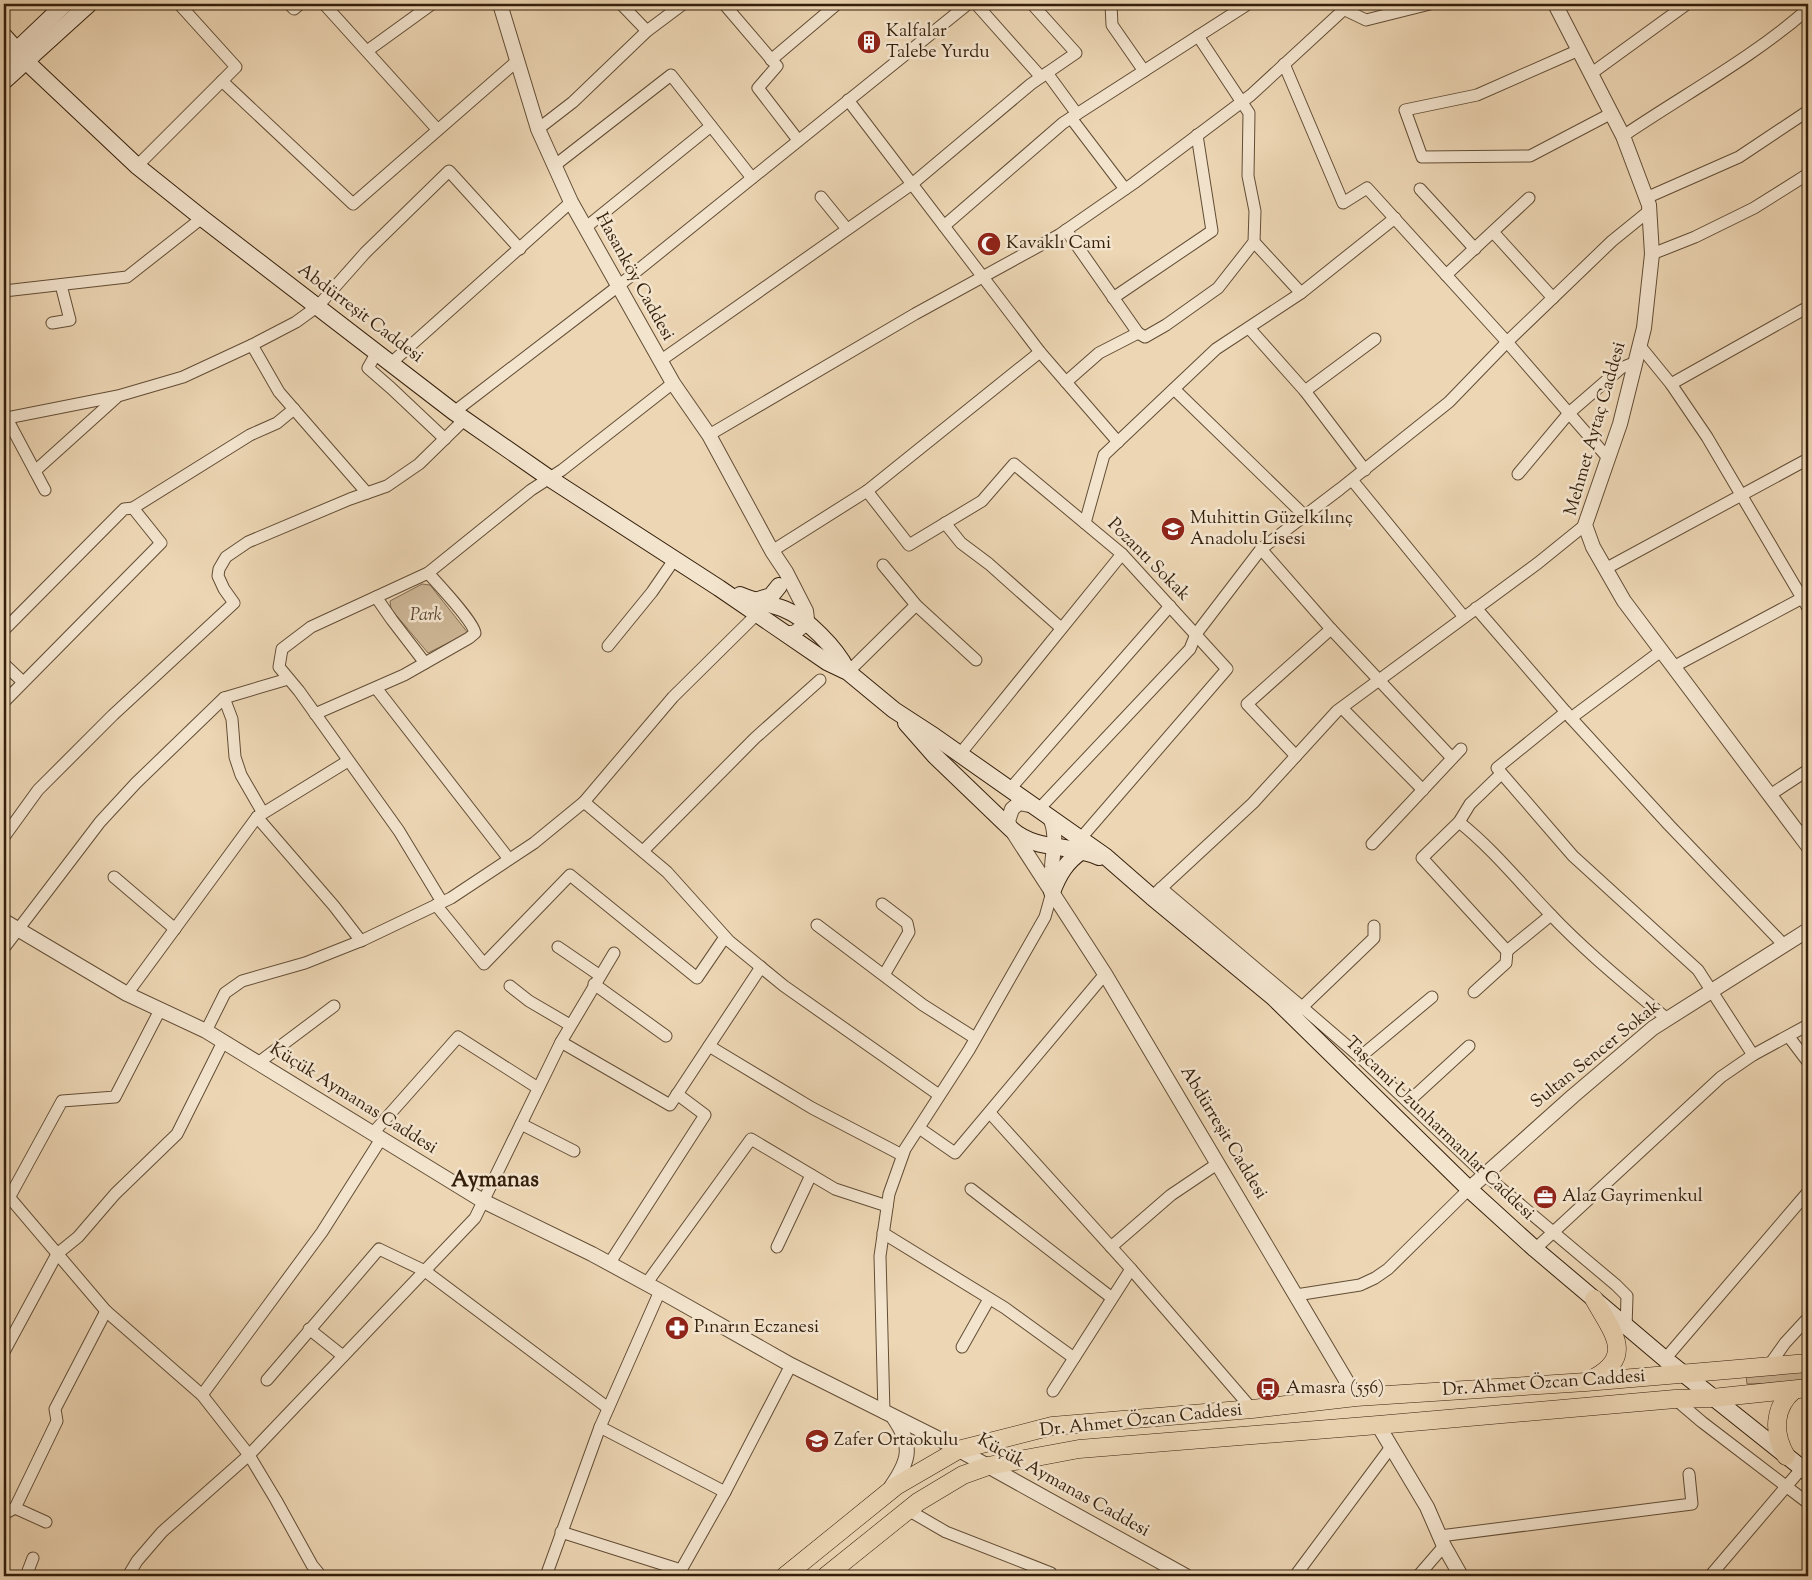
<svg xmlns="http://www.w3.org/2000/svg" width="1812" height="1580" viewBox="0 0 1812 1580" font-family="'Sorts Mill Goudy',serif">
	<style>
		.green { fill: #ceb797; stroke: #816b51 }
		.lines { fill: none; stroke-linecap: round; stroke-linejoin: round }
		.minor-casing { stroke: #624d35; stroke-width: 13 }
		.tertiary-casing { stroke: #624d35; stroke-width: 16 }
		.secondary-casing { stroke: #341f0b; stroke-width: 18 }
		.primary-casing { stroke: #341f0b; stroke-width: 19 }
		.minor { stroke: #f3e4ce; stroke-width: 11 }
		.tertiary { stroke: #f3e4ce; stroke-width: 14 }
		.secondary { stroke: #f3e4ce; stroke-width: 16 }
		.primary { stroke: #edd6b4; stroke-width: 18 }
		.labels { text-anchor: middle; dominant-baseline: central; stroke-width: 5; stroke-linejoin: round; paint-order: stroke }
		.poi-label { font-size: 18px; fill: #341f0b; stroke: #f3e4ce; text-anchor: start }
		.street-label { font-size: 18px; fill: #341f0b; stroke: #f3e4ce }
		.park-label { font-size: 18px; font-style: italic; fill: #5a452e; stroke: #f3e4ce }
		.district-label { font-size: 22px; font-weight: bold; fill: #341f0b; stroke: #f3e4ce }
	</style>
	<rect width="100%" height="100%" fill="#edd6b4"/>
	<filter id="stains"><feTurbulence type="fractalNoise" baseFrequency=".004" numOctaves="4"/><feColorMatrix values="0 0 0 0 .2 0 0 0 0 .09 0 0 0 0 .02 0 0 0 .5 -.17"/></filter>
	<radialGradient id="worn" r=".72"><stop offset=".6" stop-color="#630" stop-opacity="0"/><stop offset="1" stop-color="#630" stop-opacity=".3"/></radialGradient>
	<g class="green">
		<path d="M422 584 430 585 468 633 428 653 391 609 390 601Z"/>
		<path d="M1808 1369V1382L1747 1384 1746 1375Z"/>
	</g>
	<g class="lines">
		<g class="minor-casing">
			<g id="minor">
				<path d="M289 4 294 9 300 4"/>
				<path d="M324 4 437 129"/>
				<path d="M621 4 647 31"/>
				<path d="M724 4 777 66 758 88 798 140"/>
				<path d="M976 4 1041 77"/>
				<path d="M1111 4 1112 25 1144 71"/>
				<path d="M1343 9 1366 20 1430 4"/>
				<path d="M1579 50 1477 95 1405 110 1422 157 1530 156 1612 113"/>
				<path d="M367 51 432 4"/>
				<path d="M771 60 837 4"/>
				<path d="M1284 64 1343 203 1367 188 1507 342 1608 458"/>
				<path d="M1047 73 1077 114"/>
				<path d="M1592 73 1687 4"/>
				<path d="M222 81 353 204 517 61"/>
				<path d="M848 100 1040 352 1118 442"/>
				<path d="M1071 118 1125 189"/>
				<path d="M538 129 573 102 647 31 683 4"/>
				<path d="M1623 136C1685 94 1752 58 1808 9"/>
				<path d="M137 166 236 67 179 4"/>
				<path d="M554 166 671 75 752 178"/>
				<path d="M1420 189 1475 249"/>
				<path d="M821 197 847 229"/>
				<path d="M1646 198 1739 157 1808 111"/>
				<path d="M944 226 1063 123 1248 4"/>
				<path d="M585 228 711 126"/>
				<path d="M1493 232 1553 298"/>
				<path d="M1254 242 1301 293"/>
				<path d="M1652 254 1695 237 1754 208 1808 174"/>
				<path d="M1446 275 1529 198"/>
				<path d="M4 291 127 277 202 218"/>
				<path d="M1113 298 1212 231 1197 135"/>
				<path d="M52 323 70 320 61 285"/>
				<path d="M1249 328 1305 391 1365 470"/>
				<path d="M1138 333 1145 337 1166 325 1218 288 1254 242 1255 211 1248 176 1249 113 1198 36"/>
				<path d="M252 345 279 392 367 493"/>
				<path d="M1640 346 1671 384 1707 437 1808 608"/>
				<path d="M377 352 368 368 391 388 445 439"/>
				<path d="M660 361 912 184 1031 84 1076 53 1032 4"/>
				<path d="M391 363 571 202"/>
				<path d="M1066 382 1099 353 1138 333 1066 230"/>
				<path d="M1671 384 1808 307"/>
				<path d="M1174 389 1305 516"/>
				<path d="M1305 391 1375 339"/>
				<path d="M454 412 617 287 968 4"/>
				<path d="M4 413 45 490"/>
				<path d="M4 423 7 418 118 396 183 377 252 345 296 322 318 306 365 253 449 171 520 249"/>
				<path d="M709 435 915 314 1059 235 1134 183 1251 95 1340 13 1348 4"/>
				<path d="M35 471 116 398"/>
				<path d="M1518 474 1569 413 1621 368 1636 362"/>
				<path d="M1352 480 1464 617"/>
				<path d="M867 491 909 545 982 501 1014 464 1122 554 1227 669 1081 838"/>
				<path d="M945 523 961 543 989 564 1061 628"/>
				<path d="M1085 523 1104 455 1216 349 1301 293 1395 218"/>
				<path d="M1261 549 1331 629 1452 758"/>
				<path d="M772 551 867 491 1040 352"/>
				<path d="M883 565 916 605 976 660"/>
				<path d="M1605 569 1808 459"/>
				<path d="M376 597 392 620 425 663"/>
				<path d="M1476 608 1571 718 1669 825 1784 945"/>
				<path d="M4 630 124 509 133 508 250 435 277 423 294 409"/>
				<path d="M608 646 652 592 674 560"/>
				<path d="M4 664 23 682"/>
				<path d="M1673 667 1808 595"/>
				<path d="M848 672 916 605"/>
				<path d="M376 688 509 859"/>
				<path d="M224 698 232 719 235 757 241 775 263 813"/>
				<path d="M4 702 161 543 133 508"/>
				<path d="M1342 708 1423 790"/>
				<path d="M1566 712 1497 768 1573 856 1698 970 1753 1055"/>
				<path d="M315 714 404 675 469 638 475 633C473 621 438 584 428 573"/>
				<path d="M1571 718 1661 651"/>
				<path d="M960 754 1122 554"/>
				<path d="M1296 756 1247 704 1331 629"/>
				<path d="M1501 774 1470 804 1459 822 1422 858 1507 951 1551 915"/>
				<path d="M1010 789 1170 606"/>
				<path d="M1770 795 1808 770"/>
				<path d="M584 802 667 872 729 941 784 986 939 1095"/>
				<path d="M1039 809 1190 649 1196 634 1261 549 1340 489 1449 402 1507 342 1612 241 1649 211"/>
				<path d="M257 817 334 906 361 941"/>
				<path d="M1459 822C1493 849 1520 883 1550 914 1586 952 1627 985 1667 1019"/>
				<path d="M4 837 38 790 113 715 234 603 224 589 218 576 219 569 226 557 248 542 350 499 387 486 419 464 465 419"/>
				<path d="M1372 844 1461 749"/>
				<path d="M643 851 755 738 820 680"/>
				<path d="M114 877 175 929"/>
				<path d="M1161 888 1302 1007 1360 1057 1484 1174 1616 1285 1627 1296 1626 1328"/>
				<path d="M1157 892 1253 803 1337 711 1538 563 1585 525"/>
				<path d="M442 902 399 831 299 691 279 667 282 649 311 627 428 573 531 490 562 470 673 383"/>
				<path d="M882 904 907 923 909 932 884 975"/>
				<path d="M436 905 484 964 570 875 697 978 725 937"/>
				<path d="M817 925 923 1005 975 1038"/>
				<path d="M558 947 599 975"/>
				<path d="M4 948 100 822 136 783 224 698 288 679"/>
				<path d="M594 984 666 1036"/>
				<path d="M510 986 529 1001 570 1025"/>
				<path d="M1474 992 1506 963 1507 951"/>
				<path d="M127 994 257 817 348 761"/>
				<path d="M1298 1011 1374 938V926"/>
				<path d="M206 1031 225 993 242 981 305 963 363 940 451 898 534 843 584 802 673 697 757 614"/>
				<path d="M1789 1037 1808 1062"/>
				<path d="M561 1042 670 1105 761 967"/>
				<path d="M709 1046 812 1108 902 1155"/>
				<path d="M1360 1057 1432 997"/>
				<path d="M258 1063 334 1006"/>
				<path d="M1408 1102 1469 1046"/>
				<path d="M990 1113 1131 1269 1252 1409"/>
				<path d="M521 1124 574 1151"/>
				<path d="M919 1128 955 1153 1105 974"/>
				<path d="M373 1133 458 1037 538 1088"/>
				<path d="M971 1189 1112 1298"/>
				<path d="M4 1191 106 1311 202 1395 249 1455 276 1500 312 1565 321 1576"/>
				<path d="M9 1198 62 1101 115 1097 160 1010"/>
				<path d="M883 1233 1005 1308 1074 1358"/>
				<path d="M777 1247 811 1175"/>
				<path d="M1111 1247 1171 1195 1217 1164"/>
				<path d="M1535 1249 1721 1077 1753 1055 1808 1025"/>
				<path d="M609 1264 705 1115 677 1094"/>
				<path d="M646 1284 751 1139 835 1189 887 1206"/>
				<path d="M1296 1295 1360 1285 1375 1278 1388 1269 1469 1189"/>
				<path d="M309 1329 343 1356"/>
				<path d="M962 1347 989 1299"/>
				<path d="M4 1352 57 1254 78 1237 115 1194 177 1134 223 1042"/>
				<path d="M1665 1359 1808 1192"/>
				<path d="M1768 1367 1785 1343 1808 1318"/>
				<path d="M267 1380 379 1249 425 1271 608 1408"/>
				<path d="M1053 1391 1131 1269"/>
				<path d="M202 1395 322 1232 381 1139"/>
				<path d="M1675 1399 1702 1422 1808 1503"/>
				<path d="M884 1413 880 1256 889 1194 905 1149 969 1050 1045 917 1052 892"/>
				<path d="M600 1427 725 1492"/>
				<path d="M15 1508 46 1522"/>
				<path d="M908 1510 946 1532 1051 1573"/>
				<path d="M4 1514 15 1508 57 1421 55 1409 106 1311"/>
				<path d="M561 1532 681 1570 725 1492 791 1365"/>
				<path d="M1440 1536 1692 1504 1689 1474"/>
				<path d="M26 1576 33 1558"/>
				<path d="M128 1576 137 1561 162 1532 249 1455 475 1218 561 1042 614 953"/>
				<path d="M546 1576 600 1427 660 1291"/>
				<path d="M1295 1576 1391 1447"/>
				<path d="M1418 1576 1444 1546"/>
				<path d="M1710 1576 1802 1468"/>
			</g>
		</g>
		<g class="tertiary-casing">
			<g id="tertiary">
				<path d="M500 4 538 129 571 202 673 383 709 435 772 551 786 572 806 611 807 619 803 626 794 633H787"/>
				<path d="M1555 4 1623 136 1649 205 1652 254 1644 328 1620 424 1585 525 1593 547 1624 601 1808 846"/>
				<path d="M1034 806 1019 803 1012 809 1008 821 1011 829 1105 974 1356 1397"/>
				<path d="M1049 816C1058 832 1053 849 1052 867 1051 875 1052 883 1052 891"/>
				<path d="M4 921 127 994 206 1031 483 1201 592 1254 660 1291 791 1365 941 1440 1186 1576"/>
				<path d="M1469 1189 1573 1096 1653 1028 1808 930"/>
				<path d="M1378 1425 1427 1507 1444 1546 1461 1576"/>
				<path d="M891 1487C910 1460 913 1446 894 1418"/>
			</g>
		</g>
		<g class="secondary-casing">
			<g id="secondary">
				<path d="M4 36 32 67 137 166 202 218 454 412 549 478 719 588 827 662 848 672 894 710 934 736 1105 856 1152 897 1273 997 1469 1189 1535 1249 1665 1359 1808 1473"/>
				<path d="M4 62 65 4"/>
				<path d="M4 81 89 4"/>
				<path d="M740 595C754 601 770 604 784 609 807 618 836 648 847 670"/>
				<path d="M755 601 771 596 779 586"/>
				<path d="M906 723 935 756 1011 829C1037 852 1069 843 1099 857"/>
				<path d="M1052 892C1059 874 1066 862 1082 851"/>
			</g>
		</g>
		<g class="primary-casing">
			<g id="primary">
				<path d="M1590 1380C1637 1357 1612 1332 1594 1299"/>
				<path d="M1786 1456C1773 1434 1773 1407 1794 1390"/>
				<path d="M785 1576 896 1486 958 1450 1052 1426 1252 1409 1356 1397 1586 1382 1808 1363"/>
				<path d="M826 1576 918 1502 963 1475 988 1466 1079 1449 1378 1425 1675 1399 1712 1398 1808 1388"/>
			</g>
		</g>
		<use href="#minor" class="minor"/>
		<use href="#tertiary" class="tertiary"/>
		<use href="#secondary" class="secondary"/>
		<use href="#primary" class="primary"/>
	</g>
	<defs>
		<g id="building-disc" transform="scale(1.25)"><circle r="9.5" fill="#8f2418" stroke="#f3e4ce"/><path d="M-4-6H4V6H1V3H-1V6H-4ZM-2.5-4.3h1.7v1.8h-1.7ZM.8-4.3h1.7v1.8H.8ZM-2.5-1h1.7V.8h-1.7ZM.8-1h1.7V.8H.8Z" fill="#fff"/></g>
		<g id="mosque-disc" transform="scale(1.25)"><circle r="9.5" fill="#8f2418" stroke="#f3e4ce"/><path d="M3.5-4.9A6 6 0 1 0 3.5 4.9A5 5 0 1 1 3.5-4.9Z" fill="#fff"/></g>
		<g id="school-disc" transform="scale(1.25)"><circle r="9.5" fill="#8f2418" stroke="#f3e4ce"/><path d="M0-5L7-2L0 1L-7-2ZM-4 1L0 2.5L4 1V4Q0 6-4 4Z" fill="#fff"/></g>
		<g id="office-disc" transform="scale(1.25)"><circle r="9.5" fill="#8f2418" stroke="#f3e4ce"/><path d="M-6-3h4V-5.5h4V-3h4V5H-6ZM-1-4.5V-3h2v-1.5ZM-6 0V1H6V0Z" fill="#fff"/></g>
		<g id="pharmacy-disc" transform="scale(1.25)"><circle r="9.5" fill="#8f2418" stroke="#f3e4ce"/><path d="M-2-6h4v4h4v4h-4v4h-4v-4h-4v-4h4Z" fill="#fff"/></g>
		<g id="bus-disc" transform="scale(1.25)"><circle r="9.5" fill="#8f2418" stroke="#f3e4ce"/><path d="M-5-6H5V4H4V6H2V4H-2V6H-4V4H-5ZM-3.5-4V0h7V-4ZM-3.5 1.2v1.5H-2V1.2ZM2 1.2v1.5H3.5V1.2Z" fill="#fff"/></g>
	</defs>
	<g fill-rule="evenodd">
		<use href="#building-disc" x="869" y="42"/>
		<use href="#mosque-disc" x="989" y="244"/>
		<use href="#school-disc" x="1173" y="529"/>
		<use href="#office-disc" x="1545" y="1197"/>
		<use href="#pharmacy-disc" x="677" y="1328"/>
		<use href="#bus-disc" x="1268" y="1389"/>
		<use href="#school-disc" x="817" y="1441"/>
	</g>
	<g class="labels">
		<g class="poi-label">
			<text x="886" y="32">Kalfalar<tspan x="886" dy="21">Talebe Yurdu</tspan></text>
			<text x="1006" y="244">Kavaklı Cami</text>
			<text x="1190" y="519">Muhittin Güzelkılınç<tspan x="1190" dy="21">Anadolu Lisesi</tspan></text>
			<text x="1562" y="1197">Alaz Gayrimenkul</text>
			<text x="694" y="1328">Pınarın Eczanesi</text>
			<text x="1286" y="1389">Amasra (556)</text>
			<text x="834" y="1441">Zafer Ortaokulu</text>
		</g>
		<g class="street-label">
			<text transform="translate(634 277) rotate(61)">Hasanköy Caddesi</text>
			<text transform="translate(360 314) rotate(37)">Abdürreşit Caddesi</text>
			<text transform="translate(1596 429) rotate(-74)">Mehmet Aytaç Caddesi</text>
			<text transform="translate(1148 560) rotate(45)">Pozantı Sokak</text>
			<text transform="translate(1596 1055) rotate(-39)">Sultan Sencer Sokak</text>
			<text transform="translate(353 1099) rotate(32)">Küçük Aymanas Caddesi</text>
			<text transform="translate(1439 1129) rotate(44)">Taşcami Uzunharmanlar Caddesi</text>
			<text transform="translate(1223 1133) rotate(59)">Abdürreşit Caddesi</text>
			<text transform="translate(1544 1384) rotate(-4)">Dr. Ahmet Özcan Caddesi</text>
			<text transform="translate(1141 1421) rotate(-6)">Dr. Ahmet Özcan Caddesi</text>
			<text transform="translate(1063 1486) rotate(29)">Küçük Aymanas Caddesi</text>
		</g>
		<g class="park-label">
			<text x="426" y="616">Park</text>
		</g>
		<g class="district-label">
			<text x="495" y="1181">Aymanas</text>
		</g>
	</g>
	<rect width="1812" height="1580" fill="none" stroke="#edd6b4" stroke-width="20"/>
	<rect x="5" y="5" width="1802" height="1570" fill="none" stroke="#341f0b" stroke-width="2.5"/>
	<rect x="10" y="10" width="1792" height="1560" fill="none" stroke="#341f0b"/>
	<rect width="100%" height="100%" filter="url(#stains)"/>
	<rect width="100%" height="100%" fill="url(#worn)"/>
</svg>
